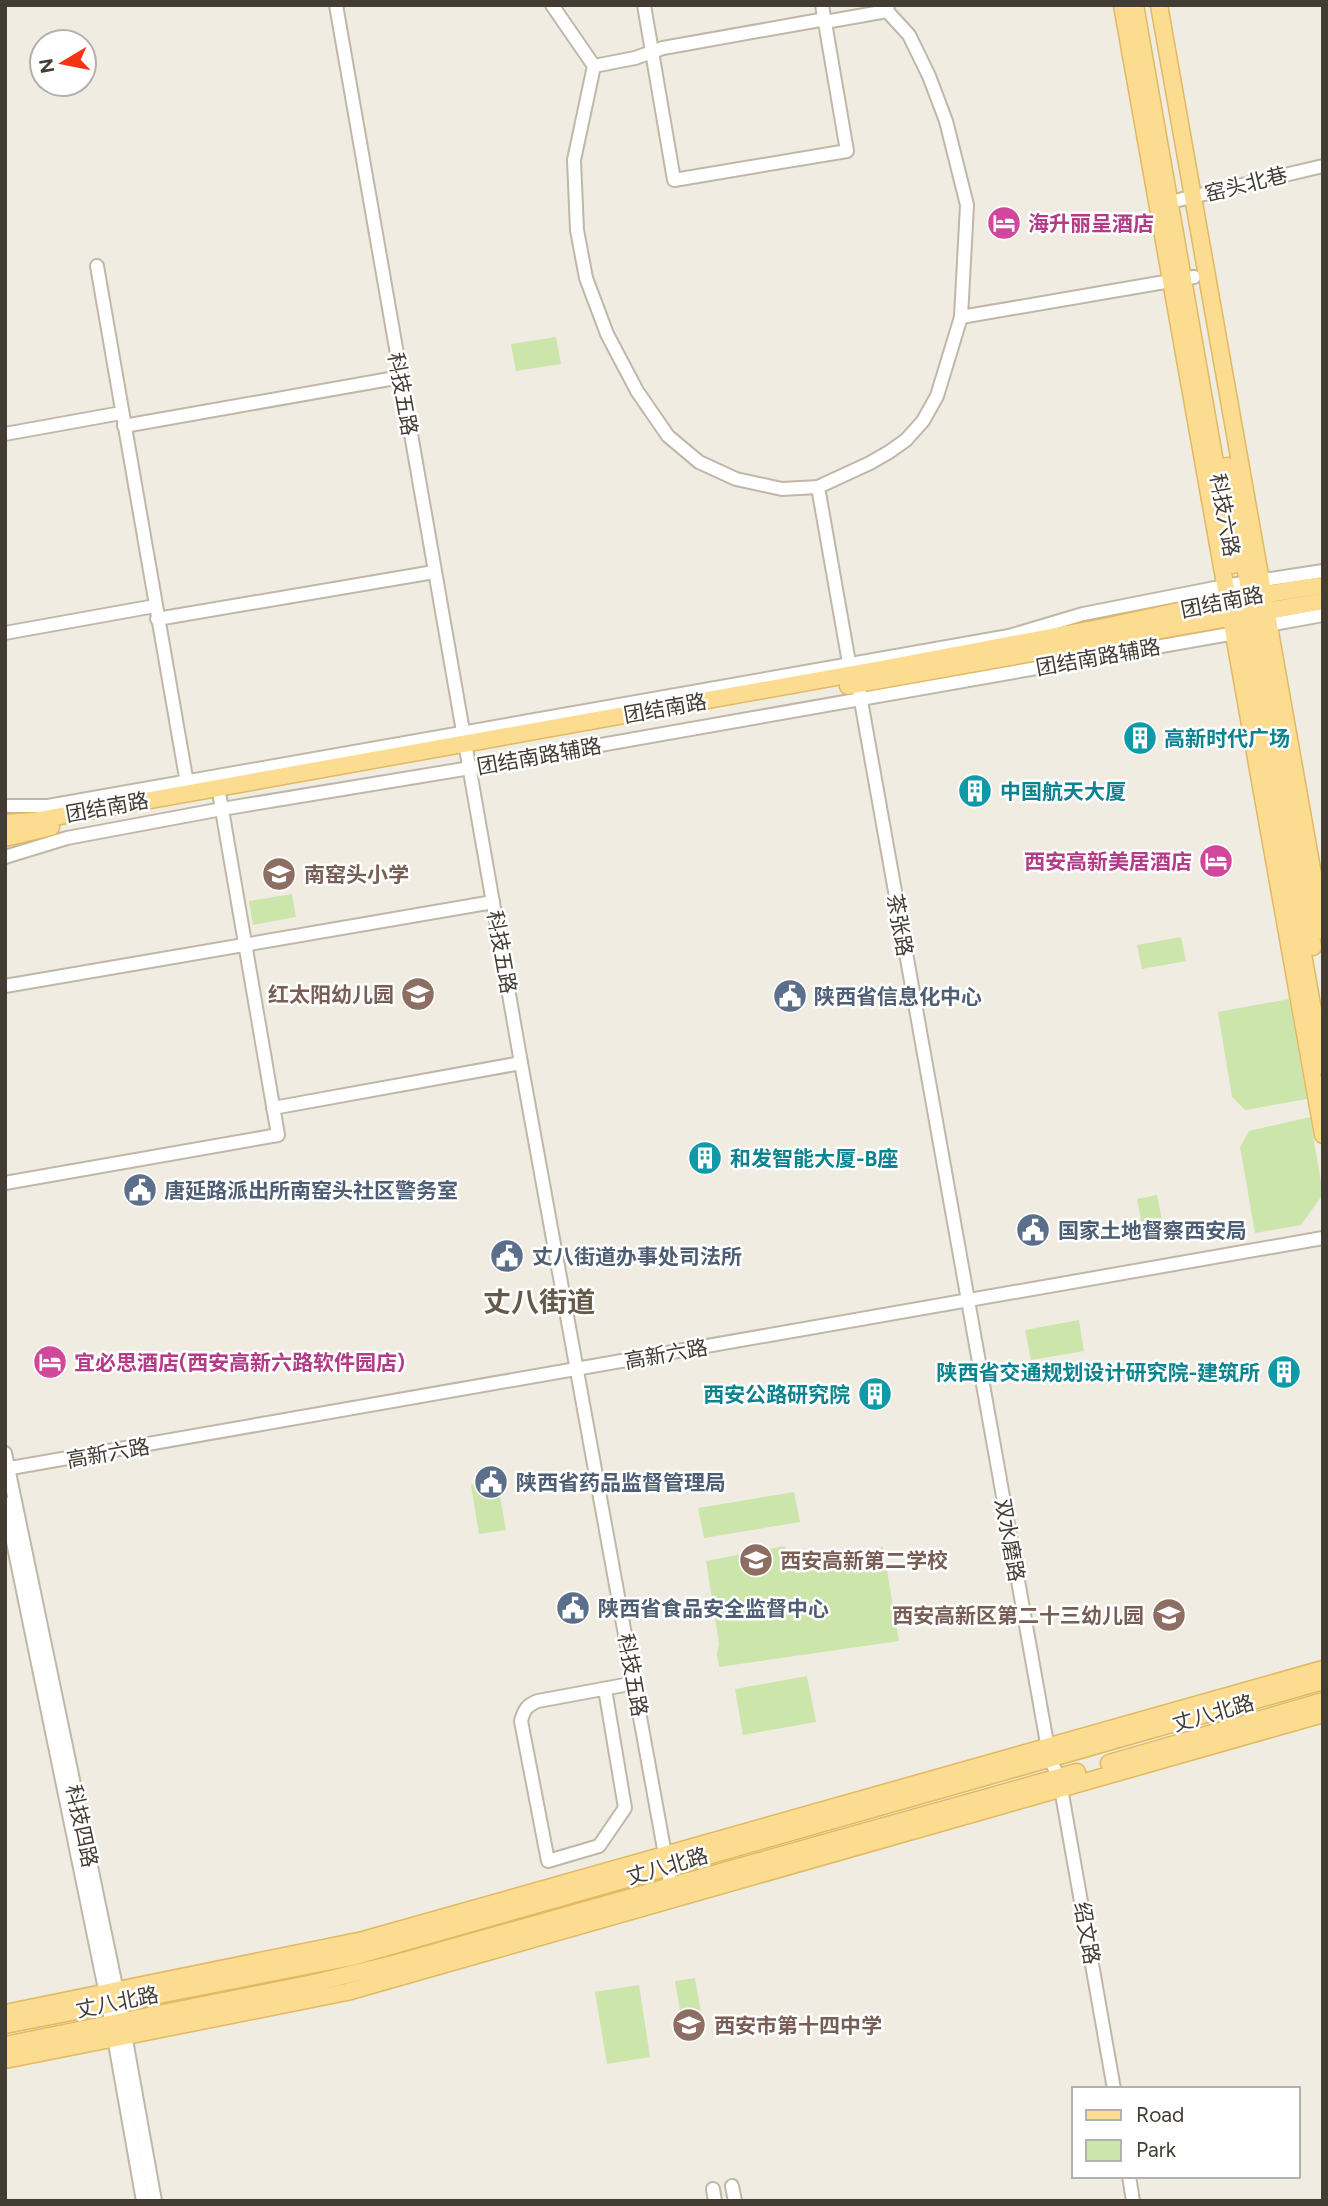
<svg xmlns="http://www.w3.org/2000/svg" width="1328" height="2206" viewBox="0 0 1328 2206" font-family="Figtree,'Noto Sans SC',sans-serif">
	<style>
		.green { fill: #cbe5ab }
		.lines { fill: none; stroke-linecap: round; stroke-linejoin: round }
		.minor-casing { stroke: #bfb7a8; stroke-width: 16 }
		.major-casing { stroke: #e0b961; stroke-width: 19 }
		.minor { stroke: #fff; stroke-width: 12 }
		.major { stroke: #fcdc90; stroke-width: 16 }
		.labels { text-anchor: middle; dominant-baseline: central; stroke-width: 5; stroke-linejoin: round; paint-order: stroke }
		.street-label { font-size: 21px; fill: #423c33; stroke: #fff }
		.hotel-label { font-size: 21px; font-weight: bold; fill: #b23c85; stroke: #fff; text-anchor: start }
		.culture-label { font-size: 21px; font-weight: bold; fill: #0d838f; stroke: #fff; text-anchor: start }
		.education-label { font-size: 21px; font-weight: bold; fill: #785e54; stroke: #fff; text-anchor: start }
		.service-label { font-size: 21px; font-weight: bold; fill: #4e5e75; stroke: #fff; text-anchor: start }
		.district-label { font-size: 28px; font-weight: bold; fill: #655a4a; stroke: #fff }
	</style>
	<rect width="100%" height="100%" fill="#f1ece2"/>
	<g class="green">
		<path d="M556 337 561 364 516 371 511 344Z"/>
		<path d="M292 894 296 917 253 925 249 901Z"/>
		<path d="M1181 937 1186 961 1142 969 1137 945Z"/>
		<path d="M1289 999 1307 1099 1245 1110 1232 1097 1218 1012Z"/>
		<path d="M1310 1117 1323 1194 1301 1225 1255 1233 1240 1147 1249 1131Z"/>
		<path d="M1157 1195 1163 1225 1143 1229 1137 1199Z"/>
		<path d="M1079 1320 1084 1351 1031 1360 1025 1330Z"/>
		<path d="M497 1480 506 1530 479 1534 471 1485Z"/>
		<path d="M794 1492 800 1522 704 1538 698 1508Z"/>
		<path d="M785 1546 789 1565 883 1547 899 1641 719 1667 717 1654 719 1644 706 1561Z"/>
		<path d="M807 1676 816 1722 743 1735 735 1689Z"/>
		<path d="M695 1978 702 2018 682 2022 675 1981Z"/>
		<path d="M639 1985 650 2057 607 2064 595 1992Z"/>
	</g>
	<g class="lines">
		<g class="minor-casing">
			<g id="minor">
				<path d="M336 5 521 1063 672 1893"/>
				<path d="M552 5 594 66 574 160 577 230 586 278 607 334 637 391 668 436 699 462 736 479 782 489 818 487 870 463 889 452 906 440 923 421 937 396 961 317 967 205 946 121 929 76 909 35 887 11 888 5"/>
				<path d="M644 5 674 180 847 151 822 5"/>
				<path d="M594 66 635 58 663 48 820 20 825 22 887 11"/>
				<path d="M1170 202 1323 166"/>
				<path d="M97 266 188 789"/>
				<path d="M961 317 1194 277"/>
				<path d="M124 426 401 377"/>
				<path d="M5 434 121 413"/>
				<path d="M818 487 851 674 858 684 1050 1760 1059 1777 1114 2089"/>
				<path d="M157 619 434 572"/>
				<path d="M1262 626 1323 615"/>
				<path d="M5 633 155 606"/>
				<path d="M5 806H48L1009 636 1083 614 1230 585 1323 571"/>
				<path d="M5 857 67 838 222 809 470 768 1241 632"/>
				<path d="M5 986 493 902"/>
				<path d="M273 1108 521 1063"/>
				<path d="M5 1183 278 1135 220 798"/>
				<path d="M5 1453 119 2001 155 2201"/>
				<path d="M5 1469 1323 1238"/>
				<path d="M5 1503 108 2004 143 2201"/>
				<path d="M605 1689 625 1808 599 1846 548 1861 521 1721C524 1710 527 1705 538 1701L635 1683"/>
				<path d="M1129 2176 1133 2201"/>
				<path d="M732 2186 735 2201"/>
				<path d="M713 2189 715 2201"/>
			</g>
		</g>
		<g class="major-casing">
			<g id="major">
				<path d="M1122 5 1323 1135"/>
				<path d="M1135 5 1233 565"/>
				<path d="M1159 5 1323 931"/>
				<path d="M1227 466 1313 947"/>
				<path d="M1241 608 1323 1066"/>
				<path d="M848 686 1323 601"/>
				<path d="M5 823 33 821 881 669 1104 627 1225 601 1323 585"/>
				<path d="M5 838 51 827"/>
				<path d="M1109 1763 1323 1701"/>
				<path d="M5 2013 363 1940 1323 1669"/>
				<path d="M5 2025 352 1957 1323 1681"/>
				<path d="M5 2045 318 1982 393 1964 1077 1772"/>
				<path d="M5 2060 347 1992 1323 1714"/>
			</g>
		</g>
		<use href="#minor" class="minor"/>
		<use href="#major" class="major"/>
	</g>
	<defs>
		<g id="hotel-disc" transform="scale(1.75)"><circle r="9.5" fill="#d1479c" stroke="#fff"/><path d="M-6-4.5h1.5V1H6V5H4.5V3h-9V5H-6ZM-4 0a1.8 1.8 0 1 1 3.6 0ZM.5 0V-2.5h3Q6-2.5 6 0Z" fill="#fff"/></g>
		<g id="building-disc" transform="scale(1.75)"><circle r="9.5" fill="#0f9aa8" stroke="#fff"/><path d="M-4-6H4V6H1V3H-1V6H-4ZM-2.5-4.3h1.7v1.8h-1.7ZM.8-4.3h1.7v1.8H.8ZM-2.5-1h1.7V.8h-1.7ZM.8-1h1.7V.8H.8Z" fill="#fff"/></g>
		<g id="school-disc" transform="scale(1.75)"><circle r="9.5" fill="#8d6e63" stroke="#fff"/><path d="M0-5L7-2L0 1L-7-2ZM-4 1L0 2.5L4 1V4Q0 6-4 4Z" fill="#fff"/></g>
		<g id="civic-disc" transform="scale(1.75)"><circle r="9.5" fill="#5c6f8a" stroke="#fff"/><path d="M-.6-6.5H3V-4.5H.6V-3L4-1V1h2V6H-6V1h2V-1L-.6-3ZM-1.2 2.5V6h2.4V2.5Z" fill="#fff"/></g>
	</defs>
	<g fill-rule="evenodd">
		<use href="#hotel-disc" x="1004" y="223"/>
		<use href="#building-disc" x="1140" y="738"/>
		<use href="#building-disc" x="975" y="791"/>
		<use href="#hotel-disc" x="1216" y="861"/>
		<use href="#school-disc" x="279" y="874"/>
		<use href="#school-disc" x="418" y="994"/>
		<use href="#civic-disc" x="790" y="996"/>
		<use href="#building-disc" x="705" y="1158"/>
		<use href="#civic-disc" x="140" y="1190"/>
		<use href="#civic-disc" x="1033" y="1230"/>
		<use href="#civic-disc" x="507" y="1256"/>
		<use href="#hotel-disc" x="50" y="1362"/>
		<use href="#building-disc" x="1284" y="1372"/>
		<use href="#building-disc" x="875" y="1394"/>
		<use href="#civic-disc" x="491" y="1482"/>
		<use href="#school-disc" x="756" y="1560"/>
		<use href="#civic-disc" x="573" y="1608"/>
		<use href="#school-disc" x="1169" y="1615"/>
		<use href="#school-disc" x="689" y="2025"/>
	</g>
	<g class="labels">
		<g class="street-label">
			<text transform="translate(1246 184) rotate(-14)">窑头北巷</text>
			<text transform="translate(403 394) rotate(80)">科技五路</text>
			<text transform="translate(1225 515) rotate(80)">科技六路</text>
			<text transform="translate(1222 602) rotate(-11)">团结南路</text>
			<text transform="translate(1098 657) rotate(-10)">团结南路辅路</text>
			<text transform="translate(665 708) rotate(-10)">团结南路</text>
			<text transform="translate(539 756) rotate(-10)">团结南路辅路</text>
			<text transform="translate(107 807) rotate(-10)">团结南路</text>
			<text transform="translate(900 925) rotate(80)">茶张路</text>
			<text transform="translate(502 952) rotate(80)">科技五路</text>
			<text transform="translate(666 1354) rotate(-10)">高新六路</text>
			<text transform="translate(108 1453) rotate(-10)">高新六路</text>
			<text transform="translate(1010 1540) rotate(80)">双水磨路</text>
			<text transform="translate(633 1675) rotate(80)">科技五路</text>
			<text transform="translate(1213 1713) rotate(-16)">丈八北路</text>
			<text transform="translate(82 1826) rotate(78)">科技四路</text>
			<text transform="translate(667 1866) rotate(-16)">丈八北路</text>
			<text transform="translate(1087 1933) rotate(80)">绍文路</text>
			<text transform="translate(117 2002) rotate(-11)">丈八北路</text>
		</g>
		<g class="hotel-label">
			<text x="1028" y="223">海升丽呈酒店</text>
			<text x="1192" y="861" text-anchor="end">西安高新美居酒店</text>
			<text x="74" y="1362">宜必思酒店(西安高新六路软件园店)</text>
		</g>
		<g class="culture-label">
			<text x="1164" y="738">高新时代广场</text>
			<text x="1000" y="791">中国航天大厦</text>
			<text x="730" y="1158">和发智能大厦-B座</text>
			<text x="1260" y="1372" text-anchor="end">陕西省交通规划设计研究院-建筑所</text>
			<text x="850" y="1394" text-anchor="end">西安公路研究院</text>
		</g>
		<g class="education-label">
			<text x="304" y="874">南窑头小学</text>
			<text x="394" y="994" text-anchor="end">红太阳幼儿园</text>
			<text x="780" y="1560">西安高新第二学校</text>
			<text x="1144" y="1615" text-anchor="end">西安高新区第二十三幼儿园</text>
			<text x="714" y="2025">西安市第十四中学</text>
		</g>
		<g class="service-label">
			<text x="814" y="996">陕西省信息化中心</text>
			<text x="164" y="1190">唐延路派出所南窑头社区警务室</text>
			<text x="1058" y="1230">国家土地督察西安局</text>
			<text x="532" y="1256">丈八街道办事处司法所</text>
			<text x="516" y="1482">陕西省药品监督管理局</text>
			<text x="598" y="1608">陕西省食品安全监督中心</text>
		</g>
		<g class="district-label">
			<text x="539" y="1302">丈八街道</text>
		</g>
	</g>
	<rect width="1328" height="2206" fill="none" stroke="#423c33" stroke-width="14"/>
	<rect x="1072" y="2087" width="228" height="91" fill="#ffffff" stroke="#b3b1ad" stroke-width="2"/>
	<rect x="1086" y="2110" width="35" height="10" fill="#fcdc90" stroke="#b3b1ad" stroke-width="2"/>
	<text x="1136" y="2122" font-size="21" fill="#423c33">Road</text>
	<rect x="1086" y="2140" width="35" height="21" fill="#cbe5ab" stroke="#b3b1ad" stroke-width="2"/>
	<text x="1136" y="2157" font-size="21" fill="#423c33">Park</text>
	<g transform="translate(63 63) rotate(260)"><circle r="33" fill="#ffffff" stroke="#b3b1ad" stroke-width="2"/>
	<path d="M0-5L12 26L0 18L-12 26Z" fill="#f53415"/>
	<text y="-10" font-size="19" font-weight="bold" text-anchor="middle" fill="#423c33">N</text>
	</g>
</svg>
